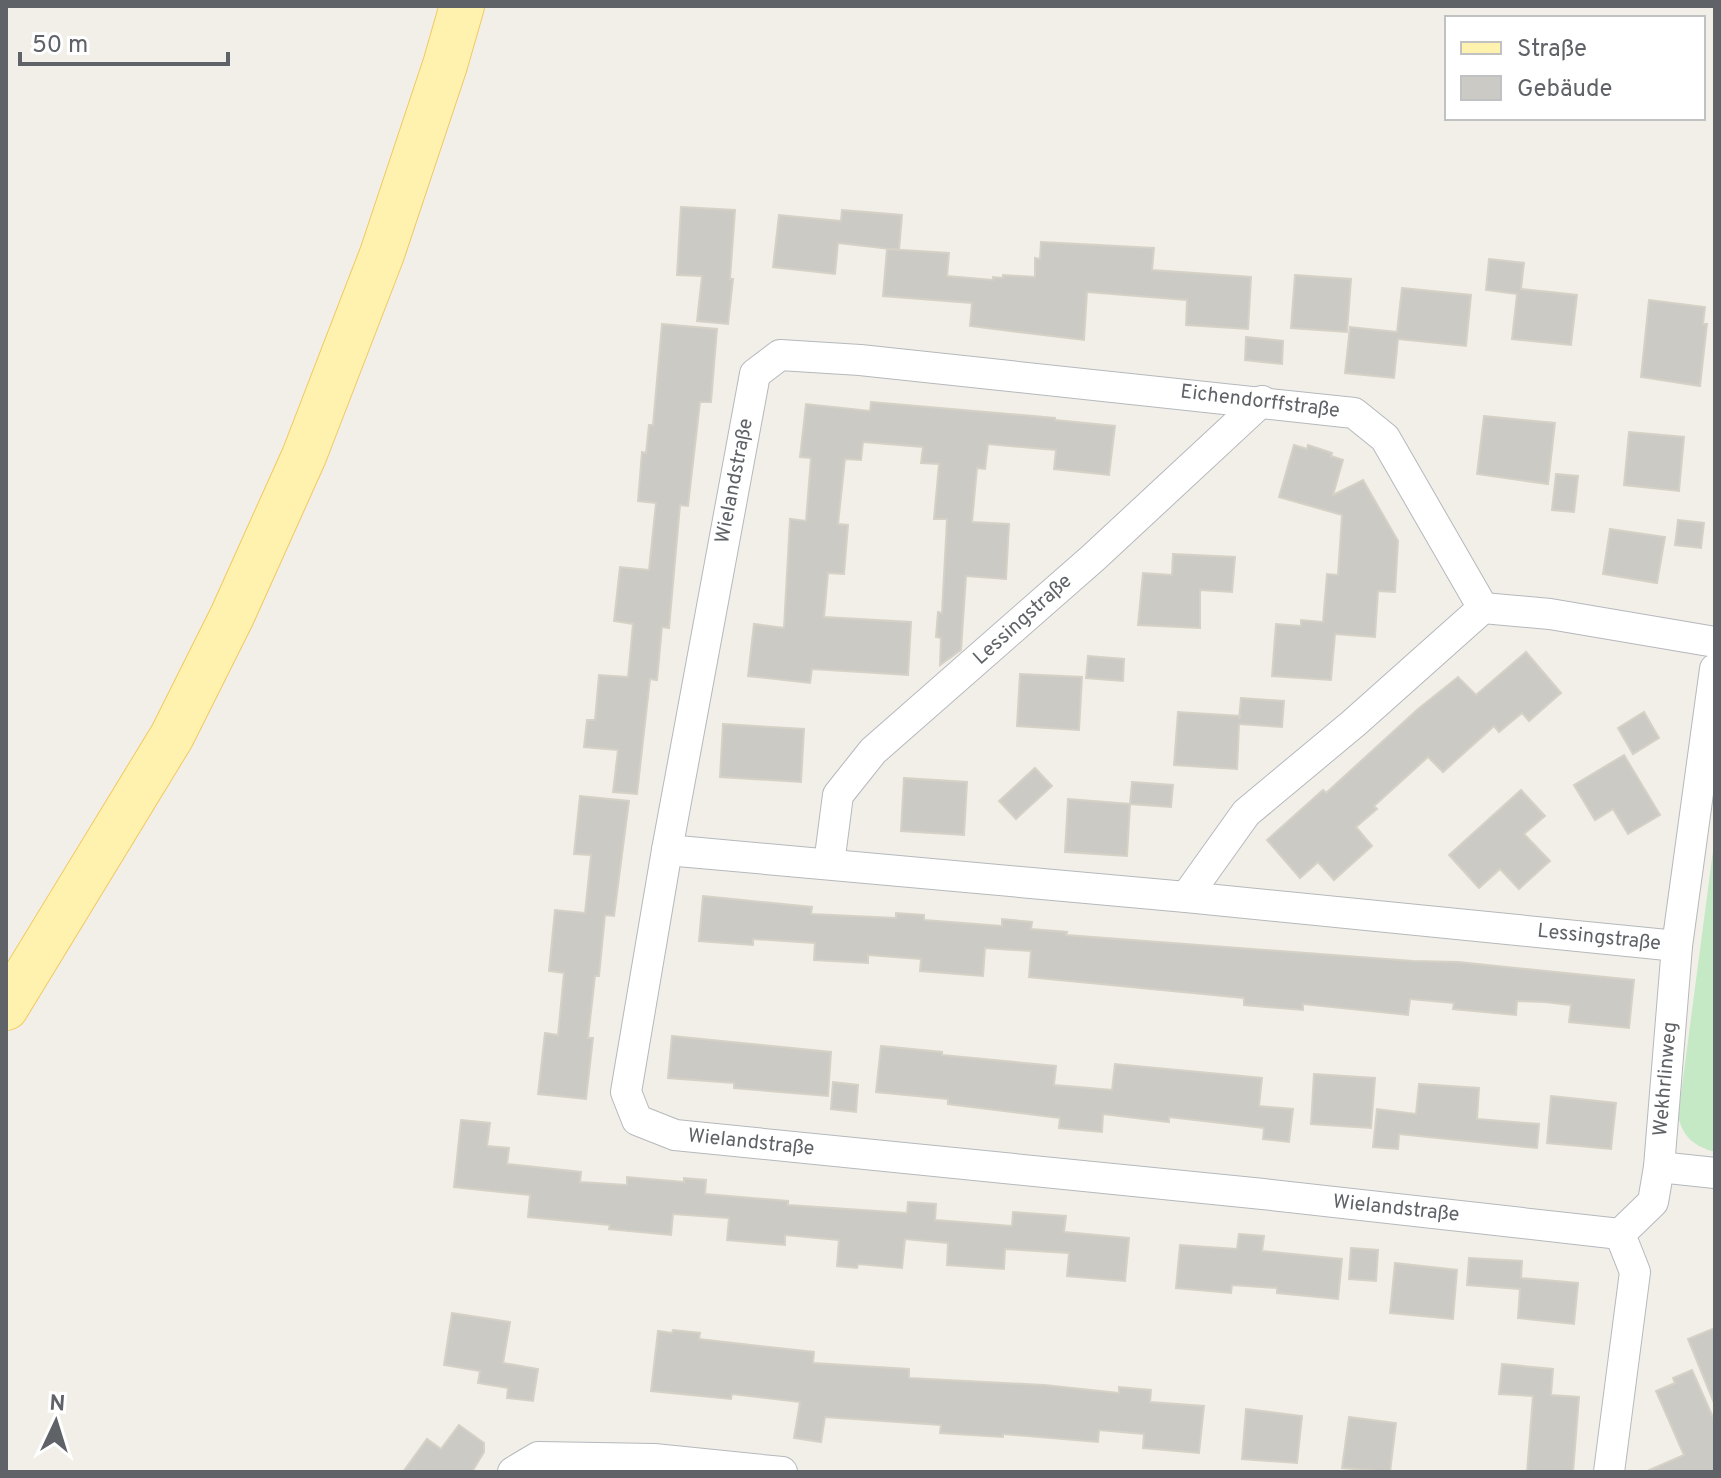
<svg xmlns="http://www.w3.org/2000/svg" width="1721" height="1478" viewBox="0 0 1721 1478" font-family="Overpass,sans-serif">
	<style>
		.green { fill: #c5e8c5 }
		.building { fill: #cccac5; stroke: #d6d1c6; stroke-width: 2 }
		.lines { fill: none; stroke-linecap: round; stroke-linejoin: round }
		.minor-casing { stroke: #b5b8bc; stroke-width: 32 }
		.primary-casing { stroke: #f2c960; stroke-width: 46 }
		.minor { stroke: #fff; stroke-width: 30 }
		.primary { stroke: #fff2af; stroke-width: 44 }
		.labels { text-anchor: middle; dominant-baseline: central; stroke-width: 6; stroke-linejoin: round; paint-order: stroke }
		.street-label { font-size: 20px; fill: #5f6368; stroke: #fff }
	</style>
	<rect width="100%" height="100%" fill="#f1efe8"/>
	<path class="green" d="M1715 850V1152C1694 1146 1684 1138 1678 1117L1713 851Z"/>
	<g class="building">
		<path d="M681 207 735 210 730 279H733L728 324 697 321 702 276 677 275Z"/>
		<path d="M842 210 902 215 899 250 838 243 835 274 773 267 779 215 841 221Z"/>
		<path d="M1041 242 1154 248 1152 270 1251 277 1248 329 1186 325 1187 300 1087 292 1084 340 970 326 972 303 883 296 887 249 949 253 947 276 993 280V277L1003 278V275L1035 277V258L1040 259Z"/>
		<path d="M1489 259 1524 263 1521 289 1577 295 1571 345 1512 339 1517 294 1486 290Z"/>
		<path d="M1295 275 1351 279 1347 332 1291 328Z"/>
		<path d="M1402 288 1471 295 1466 346 1398 339 1394 378 1345 373 1350 327 1397 332Z"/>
		<path d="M1649 300 1705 307 1703 324H1707L1700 386 1641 377Z"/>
		<path d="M662 324 717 329 711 402H700L688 506 680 505 669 628 662 627 657 680 650 679 637 794 613 792 618 750 584 747 587 720H595L599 675 628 677 633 624 614 621 620 567 649 570 656 503 638 501 642 452 646 453 649 425H653Z"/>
		<path d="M1246 337 1283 341 1282 364 1245 360Z"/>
		<path d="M871 402 1055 418V420L1115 426 1109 475 1054 469 1056 450 988 444 985 469 977 468 972 522 1009 524 1006 579 966 576 961 650 940 665 941 638 936 637 938 612 942 613 947 519H934L939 464 921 463 923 447 863 442 861 460 845 459 838 524 848 525 844 574 828 573 824 617 911 622 908 675 812 669 810 683 748 676 754 624 784 628 790 519 806 521 811 458 800 457 806 404 870 411Z"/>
		<path d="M1484 416 1555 423 1548 484 1477 474Z"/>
		<path d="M1629 432 1684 437 1679 491 1624 485Z"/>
		<path d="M1294 445 1307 449 1308 445 1332 453 1331 456 1343 460 1333 495 1363 480 1398 541 1395 592 1378 591 1375 637 1335 634 1331 680 1272 676 1276 624 1301 626V620L1323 622 1327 574 1338 575 1342 515 1279 497Z"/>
		<path d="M1556 474 1578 476 1574 512 1552 510Z"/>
		<path d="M1678 520 1704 523 1701 548 1675 545Z"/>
		<path d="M1610 529 1665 537 1657 583 1603 574Z"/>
		<path d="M1173 554 1235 557 1232 592 1200 590V628L1138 625 1143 573 1172 575Z"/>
		<path d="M1526 652 1561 693 1529 721 1522 713 1499 732 1494 726 1443 772 1428 757 1374 806 1377 809 1356 827 1372 846 1334 880 1318 862 1300 878 1267 840 1323 790 1326 793 1418 709 1458 677 1476 695Z"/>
		<path d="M1088 656 1124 659 1123 681 1086 678Z"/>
		<path d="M1020 674 1082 677 1079 730 1017 726Z"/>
		<path d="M1241 698 1284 701 1282 727 1239 724 1237 769 1174 765 1178 712 1240 716 1239 719Z"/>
		<path d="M1644 712 1659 738 1633 754 1618 728Z"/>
		<path d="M723 724 804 729 801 782 720 777Z"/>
		<path d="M1624 755 1660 815 1628 834 1613 809 1595 820 1574 785Z"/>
		<path d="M1035 768 1052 786 1016 819 999 801Z"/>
		<path d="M904 778 967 782 964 835 901 831Z"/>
		<path d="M1132 782 1173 785 1171 807 1130 804Z"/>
		<path d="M1521 790 1545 816 1524 834 1550 861 1519 889 1500 869 1479 888 1449 855Z"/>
		<path d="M580 796 629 801 614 916 605 915 599 976H595L588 1038H593L586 1099 538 1094 545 1033 558 1035 564 973 549 971 555 910 585 913 591 855 574 854Z"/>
		<path d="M1068 799 1130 804 1127 856 1065 852Z"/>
		<path d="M703 896 812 907 811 914 896 918V913L924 915V920L1002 926V919L1032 922 1031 929 1067 932 1066 935 1413 961 1458 962 1634 980 1629 1028 1569 1022 1571 1005 1545 1002 1517 1001 1516 1015 1453 1009 1454 1003 1410 999 1408 1015 1303 1004V1010L1244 1005V998L1029 977 1031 951 985 948 983 976 920 971 921 959 868 955V963L814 960 815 943 753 939V945L699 941Z"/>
		<path d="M672 1036 831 1052 828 1096 734 1088V1083L668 1078Z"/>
		<path d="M881 1046 942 1052V1055L1056 1066 1054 1085 1078 1087 1112 1090 1115 1064 1262 1078 1259 1106 1293 1109 1289 1142 1263 1139 1264 1128 1169 1117V1122L1103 1114 1102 1132 1059 1128 1060 1118 948 1104V1099L876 1092Z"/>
		<path d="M1314 1074 1375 1078 1371 1128 1311 1124Z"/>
		<path d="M833 1082 858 1085 856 1112 831 1109Z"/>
		<path d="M1419 1084 1479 1088 1477 1119 1539 1124 1537 1148 1399 1134 1398 1149 1373 1147 1377 1109 1416 1114Z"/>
		<path d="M1551 1096 1616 1103 1611 1149 1547 1143Z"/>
		<path d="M461 1120 490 1123 487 1146 509 1148 507 1164 581 1172 580 1182 627 1185V1177L684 1182V1178L706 1180 705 1194 788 1201V1205L907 1213 908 1202 936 1204 935 1220 1012 1226 1013 1212 1066 1216 1064 1232 1129 1238 1125 1281 1067 1276 1069 1253 1005 1249 1004 1269 947 1265 948 1243 905 1239 902 1268 858 1264 857 1268 837 1266 839 1240 785 1235V1245L727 1240 729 1218 673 1214 671 1235 609 1229 610 1225 528 1217 530 1195 454 1187Z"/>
		<path d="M1239 1234 1264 1236 1262 1251 1342 1259 1338 1299 1277 1293V1288L1232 1285 1231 1293 1176 1288 1180 1245 1237 1249Z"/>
		<path d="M1351 1248 1378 1250 1376 1281 1349 1279Z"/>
		<path d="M1469 1258 1522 1261 1521 1278 1578 1283 1574 1324 1518 1318 1520 1289 1467 1285Z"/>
		<path d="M1395 1263 1457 1270 1453 1319 1390 1313Z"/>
		<path d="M452 1313 510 1322 503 1363 538 1369 533 1401 507 1398 508 1388 478 1383 480 1371 444 1365Z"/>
		<path d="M1715 1328V1403H1714L1688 1339Z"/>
		<path d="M673 1330 700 1333 699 1339 716 1341 814 1352 813 1363 909 1369V1378L1044 1385 1119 1393V1387L1151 1390 1150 1402 1204 1406 1199 1453 1143 1448 1144 1434 1099 1430 1098 1442 1003 1434V1437L940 1433 941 1425 825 1417 821 1442 794 1438 800 1402 732 1394 731 1399 651 1391 658 1331 672 1333Z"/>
		<path d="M1502 1364 1553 1369 1551 1395 1579 1397 1573 1472H1527L1533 1396 1499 1394Z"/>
		<path d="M1692 1370 1715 1422V1472H1645L1684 1455 1656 1391 1675 1383 1673 1378Z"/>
		<path d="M1246 1409 1302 1416 1297 1463 1242 1459Z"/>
		<path d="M1349 1417 1396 1423 1390 1472 1342 1468Z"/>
		<path d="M459 1425 484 1443V1452L472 1472H403L427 1439 441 1449Z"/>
	</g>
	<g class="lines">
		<g class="minor-casing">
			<g id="minor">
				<path d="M667 850 1186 897 1677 946"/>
				<path d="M829 864 838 795 873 751 1093 558 1262 401"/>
				<path d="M1186 897 1246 813 1354 723 1483 608"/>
				<path d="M1659 1167 1715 1173"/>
				<path d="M1620 1234 1263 1194 675 1135 637 1120 626 1092 667 850 755 374 780 355 860 360 1354 413 1385 438 1483 608 1550 614 1715 642"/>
				<path d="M513 1472 538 1457 654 1459 782 1472"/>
				<path d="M1609 1472 1635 1272 1620 1234 1653 1202 1659 1167 1677 946 1715 669"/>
			</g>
		</g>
		<g class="primary-casing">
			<path id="primary" d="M6 1008 172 736 232 616 304 456 382 254 445 65 462 6"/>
		</g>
		<use href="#minor" class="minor"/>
		<use href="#primary" class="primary"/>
	</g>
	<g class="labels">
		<g class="street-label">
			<text transform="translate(1260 402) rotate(7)">Eichendorffstraße</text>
			<text transform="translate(735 481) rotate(-79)">Wielandstraße</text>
			<text transform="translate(1023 620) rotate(-42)">Lessingstraße</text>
			<text transform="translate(1599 938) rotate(6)">Lessingstraße</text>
			<text transform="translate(1666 1079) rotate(-85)">Wekhrlinweg</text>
			<text transform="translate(751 1143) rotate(6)">Wielandstraße</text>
			<text transform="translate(1396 1209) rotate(6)">Wielandstraße</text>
		</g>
	</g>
	<rect width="1721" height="1478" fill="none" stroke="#5f6368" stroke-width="16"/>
	<rect x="1445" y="16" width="260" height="104" fill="#ffffff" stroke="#bfc1c3" stroke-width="2"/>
	<rect x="1461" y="42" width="40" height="12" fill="#fff2af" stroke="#bfc1c3" stroke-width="2"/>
	<text x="1517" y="56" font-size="24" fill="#5f6368">Straße</text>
	<rect x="1461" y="76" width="40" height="24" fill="#cccac5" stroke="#bfc1c3" stroke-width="2"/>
	<text x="1517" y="96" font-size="24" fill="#5f6368">Gebäude</text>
	<g transform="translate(56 1422) rotate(4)" stroke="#ffffff" stroke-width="6" paint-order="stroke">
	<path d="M0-6L14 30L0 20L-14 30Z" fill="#5f6368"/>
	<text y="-12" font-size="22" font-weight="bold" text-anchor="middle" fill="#5f6368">N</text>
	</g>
	<path d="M20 52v12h208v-12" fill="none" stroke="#5f6368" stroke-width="4"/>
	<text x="32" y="52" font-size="24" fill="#5f6368" stroke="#ffffff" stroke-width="6" paint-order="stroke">50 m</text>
</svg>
